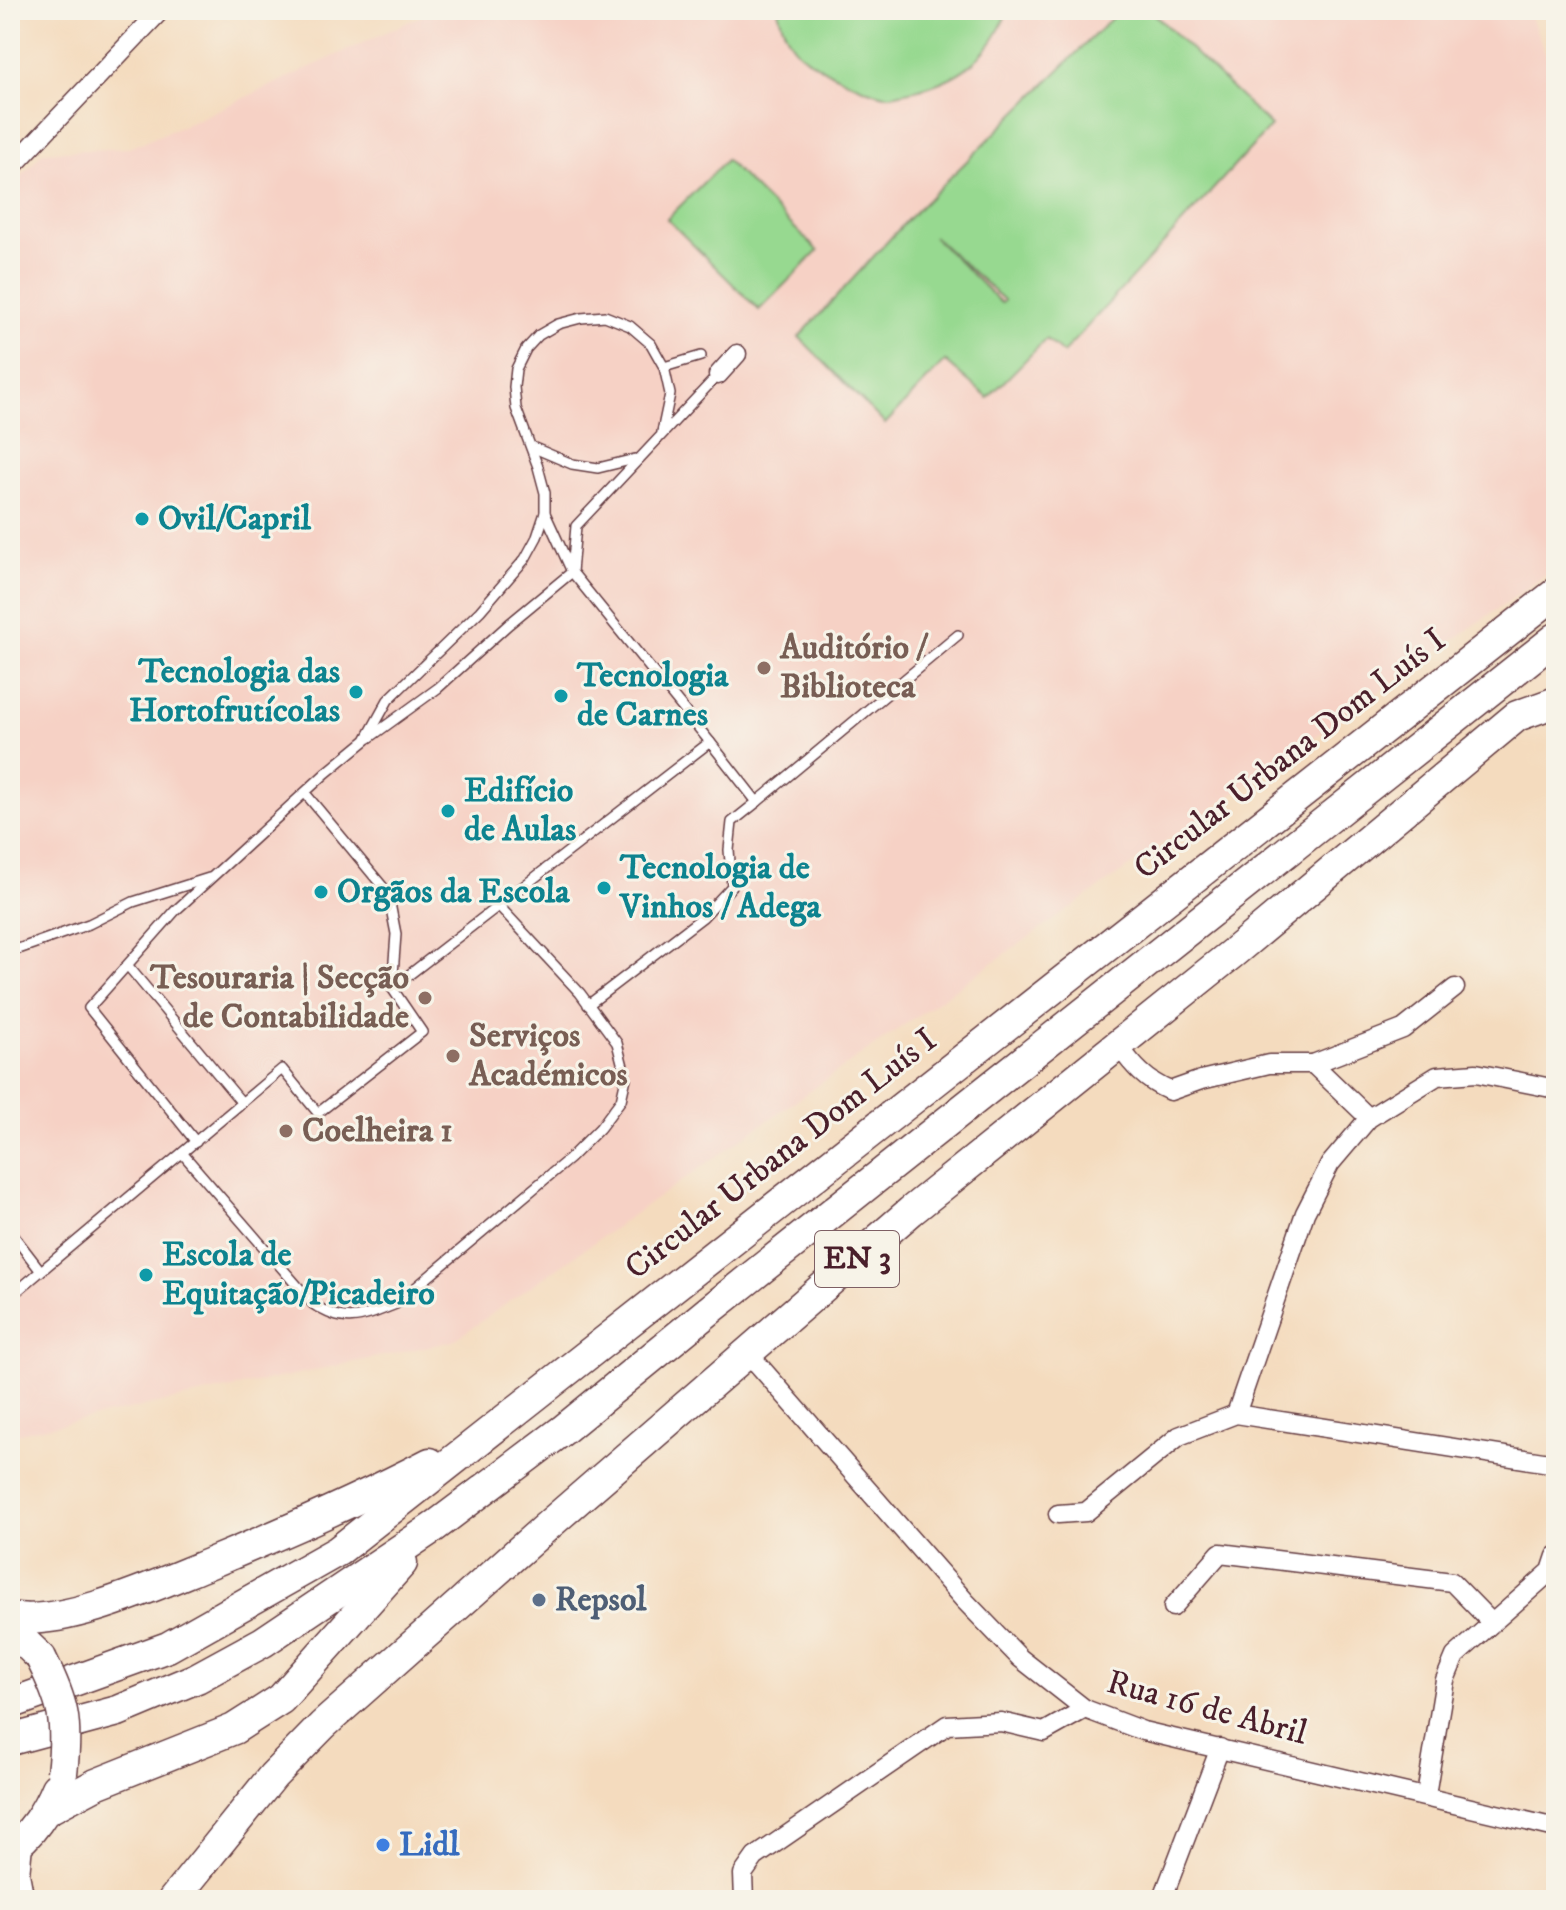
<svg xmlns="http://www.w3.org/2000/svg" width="1566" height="1910" viewBox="0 0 1566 1910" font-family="'IM FELL DW Pica',serif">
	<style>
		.built { fill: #f6d1c5 }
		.green { fill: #97d990; stroke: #707c5e; stroke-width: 2; fill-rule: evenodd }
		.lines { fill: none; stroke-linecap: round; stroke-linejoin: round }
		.service-casing { stroke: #643b41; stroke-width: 12 }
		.minor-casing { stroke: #643b41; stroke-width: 21 }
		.primary-casing { stroke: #643b41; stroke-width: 33 }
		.trunk-casing { stroke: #643b41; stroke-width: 33 }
		.service { stroke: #fff; stroke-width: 9 }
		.minor { stroke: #fff; stroke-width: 18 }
		.primary { stroke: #fff; stroke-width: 30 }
		.trunk { stroke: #fff; stroke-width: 30 }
		.primary-bridge-casing { stroke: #643b41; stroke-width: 33; stroke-linecap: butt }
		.primary-bridge { stroke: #fff; stroke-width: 30 }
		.culture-dot { fill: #0f9aa8; stroke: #f7f3e8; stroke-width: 3 }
		.education-dot { fill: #8d6e63; stroke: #f7f3e8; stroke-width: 3 }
		.service-dot { fill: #5c6f8a; stroke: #f7f3e8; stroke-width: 3 }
		.shop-dot { fill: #3f7fe0; stroke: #f7f3e8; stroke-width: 3 }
		.labels { text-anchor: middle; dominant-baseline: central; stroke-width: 6; stroke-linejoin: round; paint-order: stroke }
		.shield { fill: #f7f3e8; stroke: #7e5f64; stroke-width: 2 }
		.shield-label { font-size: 32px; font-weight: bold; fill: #4a1f2b }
		.culture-label { font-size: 34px; font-weight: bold; fill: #0d838f; stroke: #f7f3e8; text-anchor: start }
		.education-label { font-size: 34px; font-weight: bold; fill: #785e54; stroke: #f7f3e8; text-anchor: start }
		.street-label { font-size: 34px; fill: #4a1f2b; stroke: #f7f3e8 }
		.service-label { font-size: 34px; font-weight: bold; fill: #4e5e75; stroke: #f7f3e8; text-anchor: start }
		.shop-label { font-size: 34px; font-weight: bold; fill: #366cbe; stroke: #f7f3e8; text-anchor: start }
	</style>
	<rect width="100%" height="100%" fill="#f7f3e8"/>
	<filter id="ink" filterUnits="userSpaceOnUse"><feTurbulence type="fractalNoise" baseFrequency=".0125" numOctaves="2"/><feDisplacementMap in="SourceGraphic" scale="16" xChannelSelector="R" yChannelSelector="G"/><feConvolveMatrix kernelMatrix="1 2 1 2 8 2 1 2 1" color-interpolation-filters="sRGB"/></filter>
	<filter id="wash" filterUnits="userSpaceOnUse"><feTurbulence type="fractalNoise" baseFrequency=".006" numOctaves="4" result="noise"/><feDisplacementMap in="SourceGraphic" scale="32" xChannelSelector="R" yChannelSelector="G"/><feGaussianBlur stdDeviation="1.8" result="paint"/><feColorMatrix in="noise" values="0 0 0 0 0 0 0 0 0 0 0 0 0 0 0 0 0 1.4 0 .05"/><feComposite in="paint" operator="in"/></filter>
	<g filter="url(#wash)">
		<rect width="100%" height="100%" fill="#f4dbbe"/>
		<path class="built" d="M434 10H1528L1556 79V568L453 1341 10 1435V189L43 152 129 148 192 122Z"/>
		<g class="green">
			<path d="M778 10H1008C990 57 960 81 910 91 903 92 893 96 886 95 874 94 847 81 835 75 801 58 787 48 778 10Z"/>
			<path d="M1120 10H1150L1271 126 1063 353 1046 339 988 398 945 361 885 424 799 337 911 216ZM933 236 1004 300V301L1001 303Z"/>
			<path d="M726 160 818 251 759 310 667 219Z"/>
		</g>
	</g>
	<g filter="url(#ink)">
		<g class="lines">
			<g class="service-casing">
				<g id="service">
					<path d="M664 367 701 356"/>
					<path d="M532 447 572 464 598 468 635 459"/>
					<path d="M369 738 438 688 509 624 572 572 545 513"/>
					<path d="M710 742 572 572 576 526 718 375"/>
					<path d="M305 793 388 893 396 934 392 988"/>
					<path d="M10 952 89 924 133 902 209 878"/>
					<path d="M128 966 242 1103"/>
					<path d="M588 1005 703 917 732 886 729 850 732 822 757 802"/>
					<path d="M196 1142 89 1008 175 911 326 773 366 740 388 700 480 611 525 559 537 537 545 513V493L538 467 516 408 514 387 516 369 526 349 539 335 558 324 581 318 605 316 630 326 651 344 664 367 670 394 662 432"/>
					<path d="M183 1154 313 1304C345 1326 361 1318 396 1304L569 1159 600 1128 621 1100 626 1078 617 1043 580 993 499 906"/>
					<path d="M10 1231 40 1270"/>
					<path d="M10 1297 282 1069 318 1113 422 1032 392 988 710 742 757 802 958 635"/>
				</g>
			</g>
			<g class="minor-casing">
				<g id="minor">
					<path d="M10 169 161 10"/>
					<path d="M718 375 737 354"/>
					<path d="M1118 1045C1133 1066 1146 1081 1170 1091L1201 1080 1269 1064H1313L1369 1118"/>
					<path d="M1313 1064 1403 1029 1455 988"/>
					<path d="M748 1353 965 1601 1020 1658 1085 1709 1143 1731 1556 1828"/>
					<path d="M1236 1414 1305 1213 1330 1164 1369 1118 1437 1076 1476 1073 1556 1089"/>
					<path d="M1058 1514 1086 1512 1179 1436 1236 1414 1556 1464"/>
					<path d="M1173 1607 1220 1553 1452 1582 1492 1623"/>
					<path d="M1426 1795 1445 1680 1455 1656 1551 1571 1556 1556"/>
					<path d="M744 1900 743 1874 755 1857 947 1725 1001 1722 1044 1732 1085 1709"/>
					<path d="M1162 1900 1220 1748"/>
				</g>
			</g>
			<g class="primary-casing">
				<g id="primary">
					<path d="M10 1628 41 1658"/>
					<path d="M17 1845 14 1874 19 1900"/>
					<path d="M10 1849C31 1836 47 1810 56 1788"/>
					<path d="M173 1900 273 1776 323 1725 545 1528 911 1211 1234 952 1517 716 1556 702"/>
				</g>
			</g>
			<g class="trunk-casing">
				<g id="trunk">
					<path d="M10 1617C63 1628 158 1584 208 1564 283 1533 357 1501 430 1463"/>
					<path d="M10 1704 168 1647 338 1551 1556 593"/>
					<path d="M10 1740 118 1711 197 1678 263 1642 434 1527 563 1430 711 1309 1556 638"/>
					<path d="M47 1810 96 1784 234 1729 281 1699 402 1563"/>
				</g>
			</g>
			<use href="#service" class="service"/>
			<use href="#minor" class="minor"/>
			<use href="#primary" class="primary"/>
			<use href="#trunk" class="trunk"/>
			<g class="primary-bridge-casing">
				<path id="primary-bridge" d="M41 1658C64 1704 68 1721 62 1773"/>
			</g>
			<use href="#primary-bridge" class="primary-bridge"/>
		</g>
	</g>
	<g class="culture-dot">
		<circle cx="142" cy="519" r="8"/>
		<circle cx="356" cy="692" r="8"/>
		<circle cx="561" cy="696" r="8"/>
		<circle cx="448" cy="811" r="8"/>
		<circle cx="604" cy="888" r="8"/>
		<circle cx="321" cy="892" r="8"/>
		<circle cx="146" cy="1275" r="8"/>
	</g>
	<g class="education-dot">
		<circle cx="764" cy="668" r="8"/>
		<circle cx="425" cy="998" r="8"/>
		<circle cx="453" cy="1056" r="8"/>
		<circle cx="286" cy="1131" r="8"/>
	</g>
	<circle class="service-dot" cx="539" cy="1600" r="8"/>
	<circle class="shop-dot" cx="383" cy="1845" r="8"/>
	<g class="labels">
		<rect class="shield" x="815" y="1231" width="84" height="56" rx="6"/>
		<g class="shield-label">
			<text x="857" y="1259">EN 3</text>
		</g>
		<g class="culture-label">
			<text x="158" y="519">Ovil/Capril</text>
			<text x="340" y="672" text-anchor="end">Tecnologia das<tspan x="340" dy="39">Hortofrutícolas</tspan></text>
			<text x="577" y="676">Tecnologia<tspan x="577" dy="39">de Carnes</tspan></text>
			<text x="464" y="791">Edifício<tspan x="464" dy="39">de Aulas</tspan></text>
			<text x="620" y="868">Tecnologia de<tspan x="620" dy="39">Vinhos / Adega</tspan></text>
			<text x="337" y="892">Orgãos da Escola</text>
			<text x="162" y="1255">Escola de<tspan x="162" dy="39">Equitação/Picadeiro</tspan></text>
		</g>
		<g class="education-label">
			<text x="780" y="648">Auditório /<tspan x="780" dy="39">Biblioteca</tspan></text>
			<text x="409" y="978" text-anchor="end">Tesouraria | Secção<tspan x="409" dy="39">de Contabilidade</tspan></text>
			<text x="469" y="1036">Serviços<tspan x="469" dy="39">Académicos</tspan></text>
			<text x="302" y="1131">Coelheira 1</text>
		</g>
		<g class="street-label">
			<text transform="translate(1290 754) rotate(-38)">Circular Urbana Dom Luís I</text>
			<text transform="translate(781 1154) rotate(-38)">Circular Urbana Dom Luís I</text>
			<text transform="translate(1207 1708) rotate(15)">Rua 16 de Abril</text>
		</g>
		<g class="service-label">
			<text x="555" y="1600">Repsol</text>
		</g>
		<g class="shop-label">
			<text x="399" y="1845">Lidl</text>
		</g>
	</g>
	<rect width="1566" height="1910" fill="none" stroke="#f7f3e8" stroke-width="40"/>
</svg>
